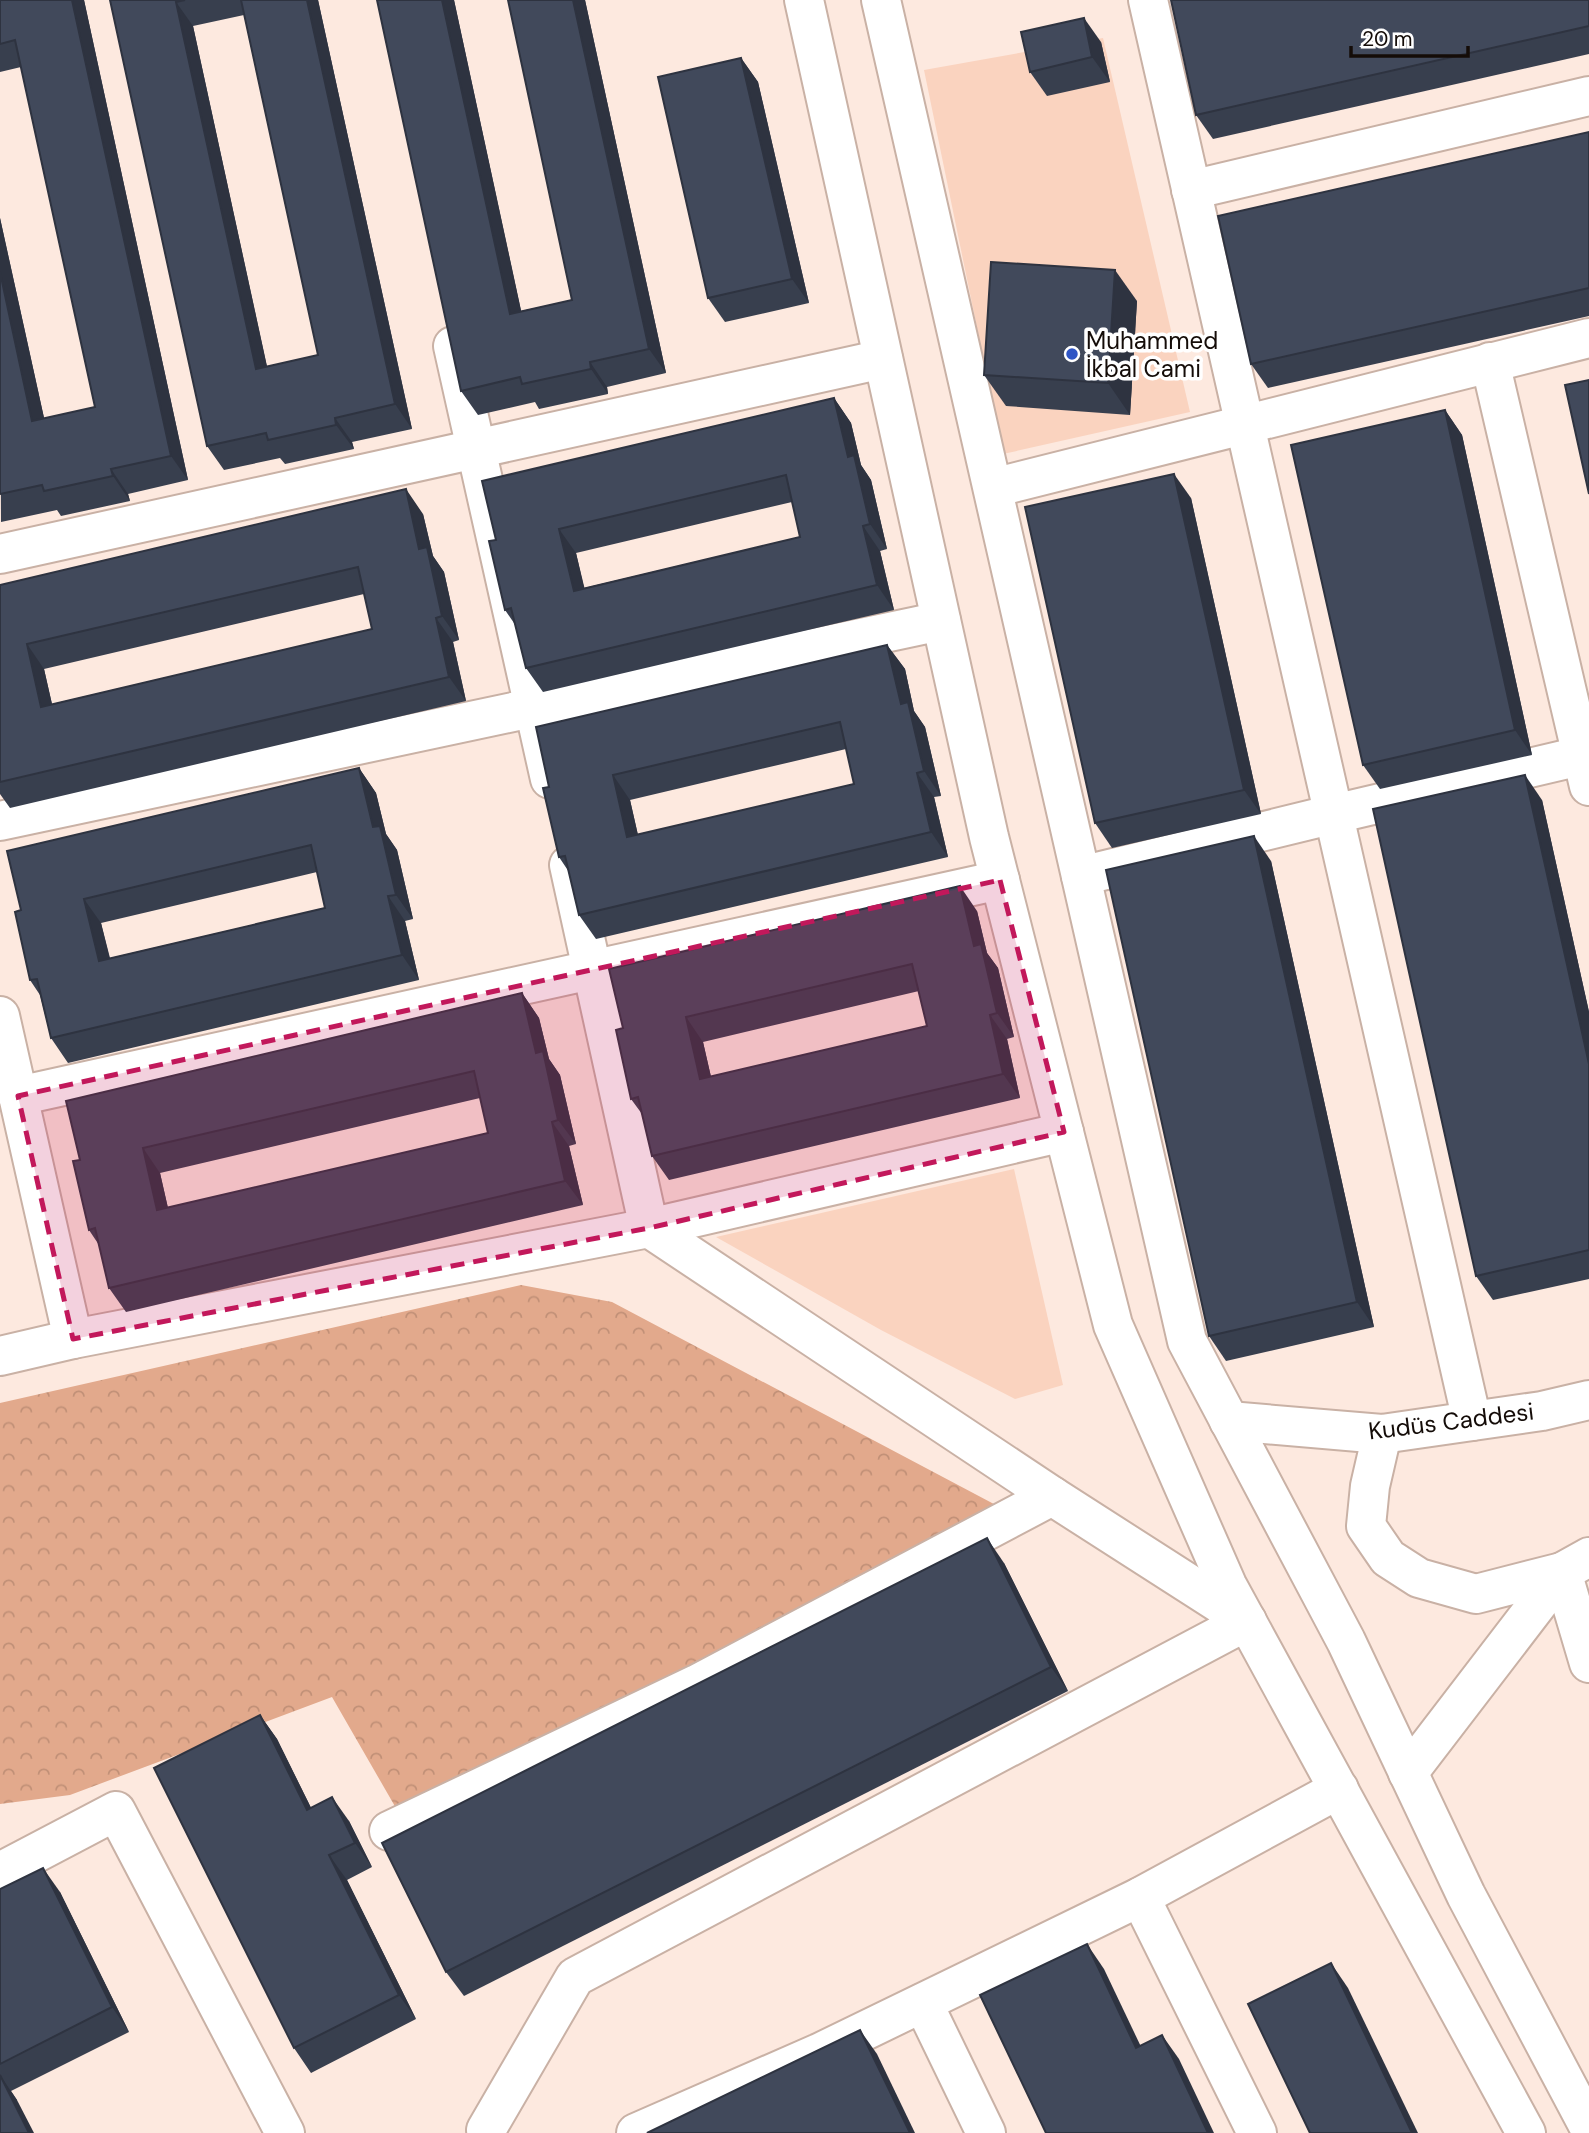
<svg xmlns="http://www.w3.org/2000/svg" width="1589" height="2133" viewBox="0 0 1589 2133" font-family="'DM Sans',sans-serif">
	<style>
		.built { fill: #fde9df }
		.green { fill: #fad3bf }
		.forest { fill: url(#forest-crowns) }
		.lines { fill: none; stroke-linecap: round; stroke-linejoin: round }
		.minor-casing { stroke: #c9b1a5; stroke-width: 42 }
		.minor { stroke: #fff; stroke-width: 38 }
		.wall { fill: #383f4e; fill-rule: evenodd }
		.shaded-wall { fill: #2e3340 }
		.building { fill: #41495b; stroke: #2e3340; stroke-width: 2; fill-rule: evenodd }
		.marked { fill: #c2185b; fill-opacity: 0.2; stroke: #c2185b; stroke-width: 5; stroke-dasharray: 14 9; stroke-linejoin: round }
		.poi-dot { fill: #2f55c5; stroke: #fff; stroke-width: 2.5 }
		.labels { text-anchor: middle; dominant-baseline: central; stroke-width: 7; stroke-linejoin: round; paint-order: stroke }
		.poi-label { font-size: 24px; fill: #140c08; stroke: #fff; text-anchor: start }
		.street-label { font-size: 24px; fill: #140c08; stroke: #fff }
	</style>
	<defs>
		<pattern id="forest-crowns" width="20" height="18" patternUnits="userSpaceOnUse" patternTransform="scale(1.75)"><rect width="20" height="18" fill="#e2a98c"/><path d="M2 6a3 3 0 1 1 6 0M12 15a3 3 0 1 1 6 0" fill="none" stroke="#c19077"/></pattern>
	</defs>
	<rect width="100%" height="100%" fill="#fdf8f5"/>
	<rect class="built" x="0" y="0" width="1589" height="2133"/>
	<g class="green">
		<path d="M1103 38 1190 412 1003 454 924 70Z"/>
		<path d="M1014 1169 1063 1385 1015 1399 881 1330 716 1237Z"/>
	</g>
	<path class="forest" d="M521 1285 612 1302 1009 1512 404 1822 332 1697 70 1795 0 1804V1403Z"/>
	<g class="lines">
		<g class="minor-casing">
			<g id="minor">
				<path d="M804 0 989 837 1113 1325 1227 1585 1526 2133"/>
				<path d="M881 0 1187 1341 1346 1641 1466 1895 1589 2127"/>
				<path d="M1148 0 1472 1421"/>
				<path d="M1191 190 1589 96"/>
				<path d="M453 346 550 779"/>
				<path d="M1490 362 1589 786"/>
				<path d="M993 488 1589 338"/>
				<path d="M0 554 883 359"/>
				<path d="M0 821 941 621"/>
				<path d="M1081 876 1334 814 1589 754"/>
				<path d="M0 1016 73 1339"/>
				<path d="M18 1096 1000 880"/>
				<path d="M0 1356 73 1339 649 1228 1064 1132"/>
				<path d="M1229 1421 1382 1434 1542 1411 1589 1400"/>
				<path d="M1382 1434 1370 1486 1366 1526 1388 1558 1419 1578 1476 1594 1562 1572 1589 1663"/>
				<path d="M1408 1773 1562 1572 1589 1557"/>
				<path d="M389 1831 697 1684 1052 1496"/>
				<path d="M0 1872 116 1811 285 2133"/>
				<path d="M1140 1897 1257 2133"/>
				<path d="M923 2003 986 2133"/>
				<path d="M486 2130 575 1977 1247 1621 1052 1496 649 1228 569 865"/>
				<path d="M636 2133 819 2053 1140 1897 1339 1789"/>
			</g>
		</g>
		<use href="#minor" class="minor"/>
	</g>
	<g class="wall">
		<path d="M0 0H84L188 480 128 494 130 501 61 516 57 510 1 522 0 218 44 418 95 407 21 67 0 72Z"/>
		<path d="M110 0H318L412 429 352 442 354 449 285 464 280 458 224 470 207 446ZM244 15 318 355 267 367 193 26Z"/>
		<path d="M377 0H454L521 311 572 300 508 0H585L666 373 607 387 608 394 539 409 535 402 478 415 461 391Z"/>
		<path d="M1589 0V54L1213 139 1196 115Z"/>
		<path d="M1101 42 1110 82 1047 96 1030 72Z"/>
		<path d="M741 58 758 82 809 303 725 322 708 298Z"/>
		<path d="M1589 132V316L1268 388 1251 364Z"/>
		<path d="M1137 301 1130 415 1006 406 984 375Z"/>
		<path d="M834 398 851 423 861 465 871 480 887 549 880 551 894 610 543 692 526 668 516 626 505 610 496 540ZM792 502 800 537 584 588 576 553Z"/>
		<path d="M1445 410 1462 435 1532 755 1380 789 1363 765Z"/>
		<path d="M1191 498 1261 814 1112 848 1095 823Z"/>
		<path d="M423 514 433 556 444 572 459 640 453 642 466 701 10 808 0 794V585ZM364 594 372 629 52 704 44 669Z"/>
		<path d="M887 645 905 669 914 711 925 727 941 796 934 797 948 857 596 939 579 915 569 872 559 857 549 787ZM846 749 854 784 638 835 630 800Z"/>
		<path d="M359 768 376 793 386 834 397 850 413 919 405 921 419 980 68 1063 51 1038 40 995 30 980 21 910ZM317 872 325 908 110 958 101 923Z"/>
		<path d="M1542 800 1589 1012V1279L1493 1300 1476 1276Z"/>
		<path d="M1271 861 1374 1327 1226 1361 1209 1336Z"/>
		<path d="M977 911 987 953 998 968 1014 1037 1007 1039 1020 1098 669 1180 652 1156 642 1114 631 1099 616 1030ZM919 991 927 1026 711 1077 703 1042Z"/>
		<path d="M522 993 539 1018 549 1059 560 1075 576 1144 569 1146 583 1205 126 1312 109 1288 99 1245 89 1230 80 1160ZM480 1098 488 1133 168 1208 160 1173Z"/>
		<path d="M1004 1563 1068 1691 464 1996 446 1972Z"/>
		<path d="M260 1715 277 1739 311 1808 349 1821 372 1867 347 1880 416 2019 311 2073 294 2048Z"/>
		<path d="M0 1889 60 1892 129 2032 11 2091 17 2100 0 2133Z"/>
	</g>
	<g class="shaded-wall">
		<path d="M72 0H84L188 480 171 456Z"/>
		<path d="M307 0H318L412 429 395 404Z"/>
		<path d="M442 0H454L527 338 510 314Z"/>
		<path d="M573 0H585L666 373 649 349Z"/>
		<path d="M176 2 193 26 273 394 256 369Z"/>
		<path d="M1084 18 1101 42 1110 82 1092 57Z"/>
		<path d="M741 58 758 82 809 303 792 279Z"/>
		<path d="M0 218 50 445 32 421 0 272Z"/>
		<path d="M1115 270 1137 301 1130 415 1108 383Z"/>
		<path d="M590 362 607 387 608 394 591 369Z"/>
		<path d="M834 398 851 423 861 465 871 480 887 549 870 524 848 457Z"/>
		<path d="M1445 410 1462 435 1532 755 1515 730Z"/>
		<path d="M335 418 352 442 354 449 336 425Z"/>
		<path d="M111 469 128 494 130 501 113 476Z"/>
		<path d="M1174 474 1191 498 1261 814 1244 790Z"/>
		<path d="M406 489 423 514 433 556 444 572 459 640 442 616 419 549Z"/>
		<path d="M863 526 880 551 894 610 877 585Z"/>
		<path d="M559 529 576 553 591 615 574 591Z"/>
		<path d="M436 618 453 642 466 701 449 677Z"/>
		<path d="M27 644 44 669 58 731 41 707Z"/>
		<path d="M887 645 905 669 914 711 925 727 941 796 924 771 901 704Z"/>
		<path d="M359 768 376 793 386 834 397 850 413 919 396 895 373 827Z"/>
		<path d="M917 773 934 797 948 857 931 832Z"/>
		<path d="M613 775 630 800 644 862 627 837Z"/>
		<path d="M1525 775 1542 800 1589 1012V1064Z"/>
		<path d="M1254 836 1271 861 1374 1327 1357 1302Z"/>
		<path d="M960 886 977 911 987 953 998 968 1014 1037 997 1013 974 946Z"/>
		<path d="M388 896 405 921 419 980 402 955Z"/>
		<path d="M84 899 101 923 116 985 99 961Z"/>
		<path d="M522 993 539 1018 549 1059 560 1075 576 1144 558 1120 536 1053Z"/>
		<path d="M990 1015 1007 1039 1020 1098 1003 1074Z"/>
		<path d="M686 1017 703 1042 717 1103 700 1079Z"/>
		<path d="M552 1122 569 1146 583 1205 565 1181Z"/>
		<path d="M143 1148 160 1173 174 1235 157 1210Z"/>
		<path d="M987 1538 1004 1563 1068 1691 1051 1667Z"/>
		<path d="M260 1715 277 1739 324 1834 307 1810Z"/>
		<path d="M332 1797 349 1821 372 1867 355 1843Z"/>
		<path d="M329 1855 347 1880 416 2019 399 1995Z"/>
		<path d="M43 1868 60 1892 129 2032 112 2007Z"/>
		<path d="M1087 1944 1104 1969 1153 2072 1136 2048Z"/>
		<path d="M1331 1963 1348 1988 1418 2133H1412Z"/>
		<path d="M860 2030 877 2054 915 2133H910Z"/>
		<path d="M1162 2035 1179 2059 1214 2133H1208Z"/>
		<path d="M0 2075 17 2100 34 2133H29Z"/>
	</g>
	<g class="building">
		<path d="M0 0H72L171 456 111 469 113 476 44 491 42 485 0 494V272L32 421 95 407 15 40 0 44Z"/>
		<path d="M110 0H185L176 2 256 369 318 355 241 0H307L395 404 335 418 336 425 268 440 266 433 207 446Z"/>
		<path d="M377 0H442L510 314 572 300 508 0H573L649 349 590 362 591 369 522 384 520 377 461 391Z"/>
		<path d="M1171 0H1589V26L1196 115Z"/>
		<path d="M1084 18 1092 57 1030 72 1021 32Z"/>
		<path d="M741 58 792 279 708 298 658 77Z"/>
		<path d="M1589 132V288L1251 364 1218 216Z"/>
		<path d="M991 262 1115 270 1108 383 984 375Z"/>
		<path d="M1589 380V494L1565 385Z"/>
		<path d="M834 398 848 457 854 455 870 524 863 526 877 585 526 668 511 608 505 610 489 541 496 540 482 481ZM786 475 800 537 574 591 559 529Z"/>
		<path d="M1445 410 1515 730 1363 765 1291 445Z"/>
		<path d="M1174 474 1244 790 1095 823 1025 507Z"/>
		<path d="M406 489 419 549 427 547 442 616 436 618 449 677 0 782V585ZM358 567 372 629 41 707 27 644Z"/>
		<path d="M887 645 901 704 908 702 924 771 917 773 931 832 579 915 565 856 559 857 543 788 549 787 536 727ZM840 722 854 784 627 837 613 775Z"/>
		<path d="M359 768 373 827 380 826 396 895 388 896 402 955 51 1038 37 979 30 980 15 912 21 910 7 851ZM311 845 325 908 99 961 84 899Z"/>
		<path d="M1525 775 1589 1064V1250L1476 1276 1373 809Z"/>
		<path d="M1254 836 1357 1302 1209 1336 1106 870Z"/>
		<path d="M960 886 974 946 981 944 997 1013 990 1015 1003 1074 652 1156 638 1097 631 1099 616 1030 623 1028 609 969ZM912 964 927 1026 700 1079 686 1017Z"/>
		<path d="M522 993 536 1053 543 1051 558 1120 552 1122 565 1181 109 1288 95 1228 89 1230 73 1161 80 1160 66 1101ZM474 1071 488 1133 157 1210 143 1148Z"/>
		<path d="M987 1538 1051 1667 446 1972 382 1843Z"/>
		<path d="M260 1715 307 1810 332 1797 355 1843 329 1855 399 1995 294 2048 154 1768Z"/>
		<path d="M43 1868 112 2007 0 2064V1889Z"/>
		<path d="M1087 1944 1136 2048 1162 2035 1208 2133H1046L980 1995Z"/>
		<path d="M1331 1963 1412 2133H1310L1248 2004Z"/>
		<path d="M860 2030 910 2133H647Z"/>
		<path d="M0 2075 29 2133H0Z"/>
	</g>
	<path class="marked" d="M1000 880 1064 1132 649 1228 73 1339 18 1096Z"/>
	<circle class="poi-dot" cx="1072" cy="354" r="7"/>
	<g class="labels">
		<g class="poi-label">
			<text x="1086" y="340">Muhammed<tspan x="1086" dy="28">İkbal Cami</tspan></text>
		</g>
		<g class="street-label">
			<text transform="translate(1451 1421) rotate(-7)">Kudüs Caddesi</text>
		</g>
	</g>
	<path d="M1351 46v10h117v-10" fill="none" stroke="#140c08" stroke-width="3.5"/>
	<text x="1362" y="46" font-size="21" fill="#140c08" stroke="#ffffff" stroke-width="5" paint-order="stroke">20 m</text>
</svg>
